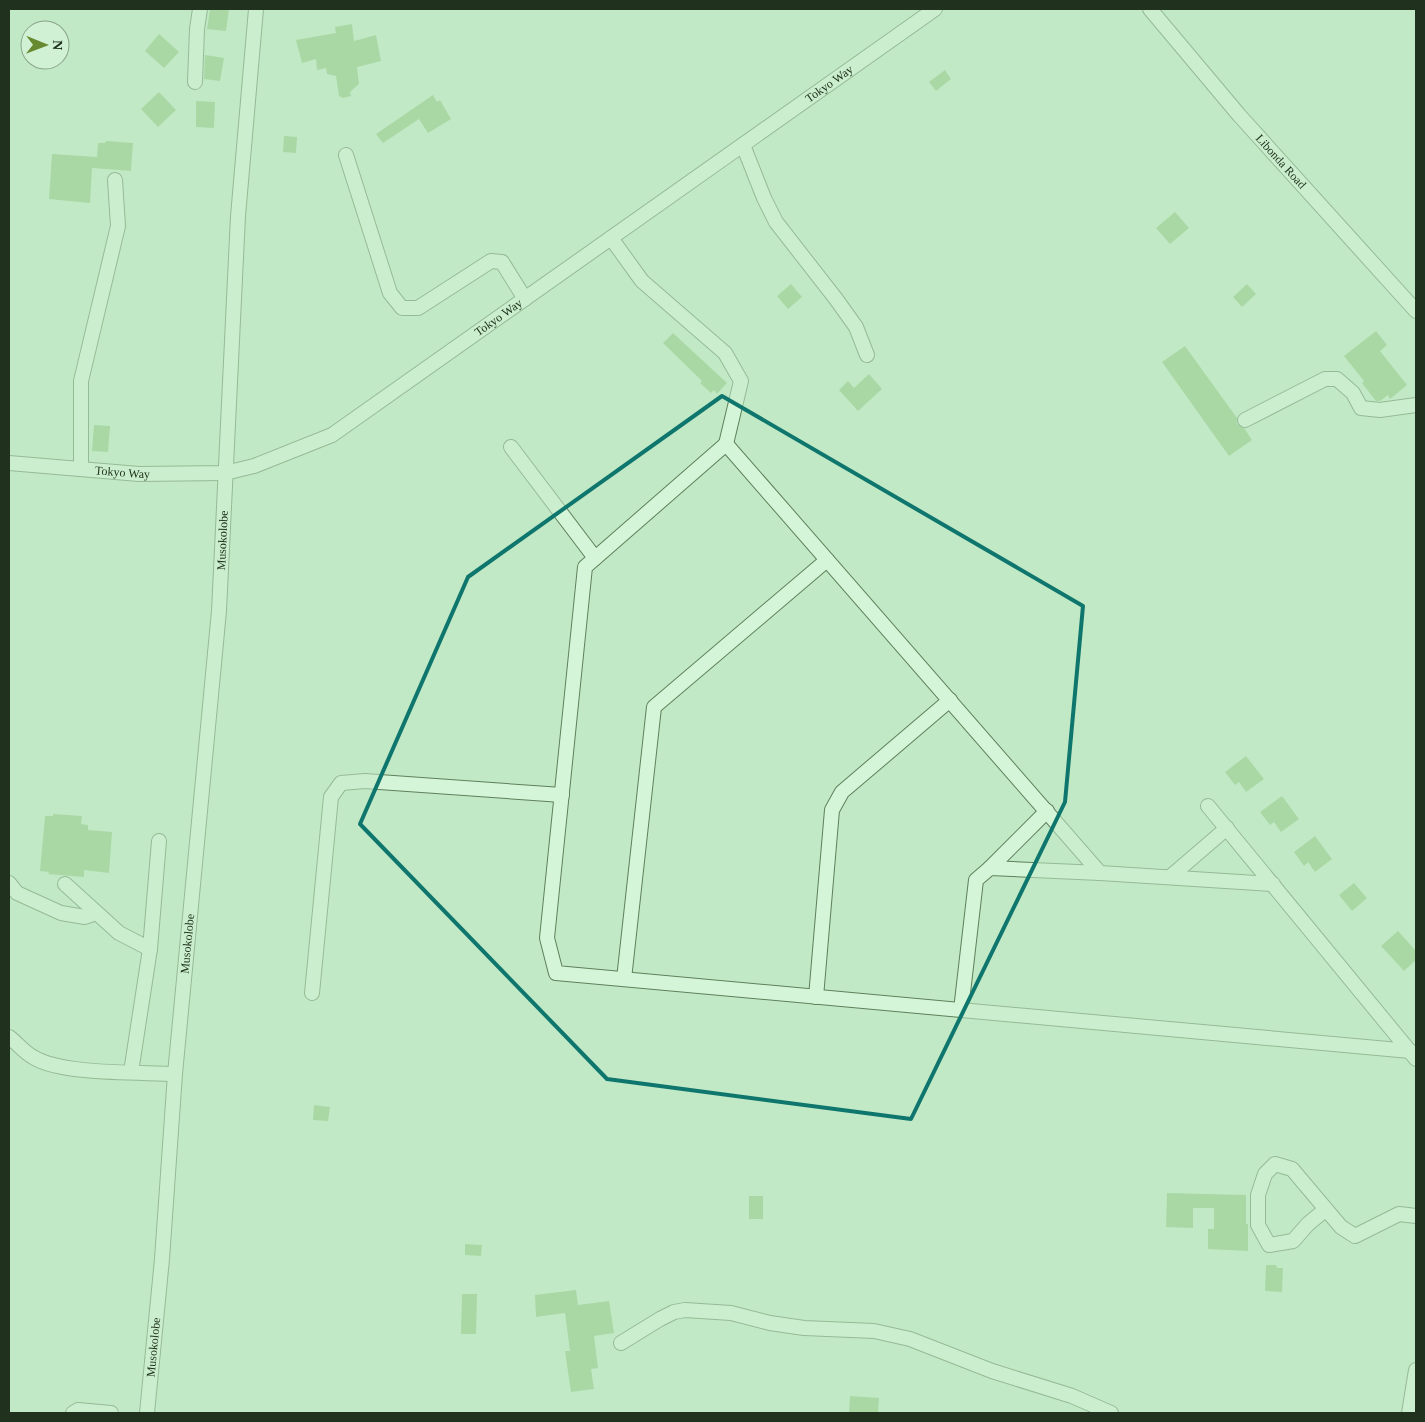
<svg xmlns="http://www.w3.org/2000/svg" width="1425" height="1422" viewBox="0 0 1425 1422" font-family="Georgia,serif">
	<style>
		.building { fill: #89c47b }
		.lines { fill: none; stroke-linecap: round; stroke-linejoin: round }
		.minor-casing { stroke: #5e815b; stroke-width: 16 }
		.minor { stroke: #d4f5d7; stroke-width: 14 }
		.marked { fill: none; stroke: #0f766e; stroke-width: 4; stroke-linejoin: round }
		.labels { text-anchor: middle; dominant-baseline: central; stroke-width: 4; stroke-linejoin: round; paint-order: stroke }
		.street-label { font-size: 12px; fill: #20321e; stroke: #d1f1d4 }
	</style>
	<rect width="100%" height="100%" fill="#c2e9c6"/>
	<g class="building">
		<path d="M210 9H229L226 31 207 29Z"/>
		<path d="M352 24 354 41 376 35 381 61 357 67 359 84 350 92 351 96 343 98 339 96 336 76 327 74 326 68 317 70 316 59 302 63 296 40 336 33 335 27Z"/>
		<path d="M159 34 179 52 164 68 145 51Z"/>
		<path d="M205 55 224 58 220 81 204 79Z"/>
		<path d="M945 70 951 79 936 91 929 82Z"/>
		<path d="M159 92 176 110 158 127 141 109Z"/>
		<path d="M433 95 437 102 440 100 451 119 428 133 419 119 383 143 376 134Z"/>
		<path d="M196 101 215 102 214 128 196 127Z"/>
		<path d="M284 136 297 137 296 153 283 152Z"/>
		<path d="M106 141 133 143 131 171 92 168 90 203 49 199 52 154 97 157 98 143H105Z"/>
		<path d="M1175 212 1189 228 1170 244 1156 228Z"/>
		<path d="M791 284 802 297 788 309 777 296Z"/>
		<path d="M1247 284 1256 294 1242 307 1233 297Z"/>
		<path d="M1376 331 1387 345 1380 351 1407 385 1390 399 1388 395 1380 401H1376L1362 383 1364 381 1344 356Z"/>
		<path d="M673 333 727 383 717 394 714 390 711 393 700 383 702 381 663 343Z"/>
		<path d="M1185 346 1237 418V424L1244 428 1252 440 1229 456 1162 362Z"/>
		<path d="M869 374 882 389 858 411 839 390 848 381 854 388Z"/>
		<path d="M94 425 110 426 108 452 92 451Z"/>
		<path d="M1246 756 1264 779 1246 792 1239 782 1235 785 1225 772Z"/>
		<path d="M1282 796 1299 819 1281 832 1274 822 1270 825 1260 812Z"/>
		<path d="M53 814 82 816 81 824 88 825V830L112 832 109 873 84 870V877L48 874 49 872 40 871 45 816H53Z"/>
		<path d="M1315 836 1332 859 1315 872 1308 862 1304 866 1294 852Z"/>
		<path d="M1354 883 1367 898 1352 911 1339 895Z"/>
		<path d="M1398 931 1416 951V960L1404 971 1381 946Z"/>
		<path d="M314 1105 330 1107 328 1121 313 1120Z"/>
		<path d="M1167 1193 1246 1195V1224H1248V1251L1208 1249V1229H1214V1208H1193V1228L1166 1227Z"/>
		<rect x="749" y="1196" width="14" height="23"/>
		<path d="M465 1244 482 1245 481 1256 465 1255Z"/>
		<path d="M1266 1265H1276L1277 1268H1283L1282 1292 1265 1291Z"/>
		<path d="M576 1290 578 1305 609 1301 614 1333 594 1336 598 1368 591 1369 594 1389 571 1392 565 1351H570L565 1313 536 1317 535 1295Z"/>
		<path d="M462 1294H477L476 1334H461Z"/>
		<path d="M850 1396 879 1398 878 1413H849Z"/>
	</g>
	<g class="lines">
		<g class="minor-casing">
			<g id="minor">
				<path id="s1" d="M1150 9 1239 115 1416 311"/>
				<path d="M195 82 197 29 200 9"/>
				<path d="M743 145 764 198 776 222 836 299 856 327 867 355"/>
				<path d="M346 155 390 293 402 308H418L491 261 502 262 525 299"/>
				<path d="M611 238 642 281 725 353 741 381 726 444"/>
				<path d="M1245 420 1325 379H1337L1353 393 1361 408 1380 410 1416 405"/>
				<path d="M511 447 595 558"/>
				<path id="s2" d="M9 463 139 474 225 473 254 466 332 435 935 9"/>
				<path d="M81 469V381L118 226 115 180"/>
				<path d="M1208 806 1416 1059"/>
				<path d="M990 868 1047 811"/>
				<path d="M1170 877 1227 828"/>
				<path d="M9 883 17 893 61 913 85 917 96 913"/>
				<path d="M65 884 119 933 150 949"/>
				<path d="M1273 884 1100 873 726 444 585 567 547 938 556 973 1410 1051"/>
				<path d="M624 979 654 707 827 560"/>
				<path d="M312 993 331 797 341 783 365 781 562 795"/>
				<path d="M816 997 832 810 842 792 950 700"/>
				<path d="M961 1010 976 880 990 868 1100 873"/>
				<path d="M9 1037C17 1043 24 1052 33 1057 61 1075 140 1072 175 1074"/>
				<path d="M131 1072 150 949 159 841"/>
				<path d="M1326 1209 1308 1224 1293 1241 1269 1245 1258 1225V1195L1265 1174 1275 1164 1292 1169 1341 1227 1355 1236 1399 1214 1416 1216"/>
				<path d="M621 1343 660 1319 674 1312 685 1310 731 1313 770 1323 804 1328 874 1331 910 1339 992 1371 1072 1396 1111 1413"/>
				<path d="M73 1413 78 1410 111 1413"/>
				<path id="s3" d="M147 1413 162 1259 175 1074 219 611 238 216 256 9"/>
				<path d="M1409 1413 1416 1370"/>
			</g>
		</g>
		<use href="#minor" class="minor"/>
	</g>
	<path d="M0 0H1425V1422H0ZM722 396 1083 606 1065 802 911 1119 607 1079 360 824 468 577Z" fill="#c2e9c6" fill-opacity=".55" fill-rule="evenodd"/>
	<path class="marked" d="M722 396 1083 606 1065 802 911 1119 607 1079 360 824 468 577Z"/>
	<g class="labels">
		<g class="street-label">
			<text stroke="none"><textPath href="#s2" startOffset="939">Tokyo Way</textPath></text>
			<text stroke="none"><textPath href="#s1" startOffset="201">Libonda Road</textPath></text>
			<text stroke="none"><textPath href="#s2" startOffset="534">Tokyo Way</textPath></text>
			<text stroke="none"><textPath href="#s2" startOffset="114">Tokyo Way</textPath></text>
			<text stroke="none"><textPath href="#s3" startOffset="876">Musokolobe</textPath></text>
			<text stroke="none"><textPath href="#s3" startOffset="471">Musokolobe</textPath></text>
			<text stroke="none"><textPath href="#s3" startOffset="66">Musokolobe</textPath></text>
		</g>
	</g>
	<rect width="1425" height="1422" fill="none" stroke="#20321e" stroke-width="20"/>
	<g transform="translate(45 45) rotate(91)"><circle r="24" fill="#d1f1d4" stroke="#8aa58b"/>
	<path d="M0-4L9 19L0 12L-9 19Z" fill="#678a31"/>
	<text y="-8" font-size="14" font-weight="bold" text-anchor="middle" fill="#20321e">N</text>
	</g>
</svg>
